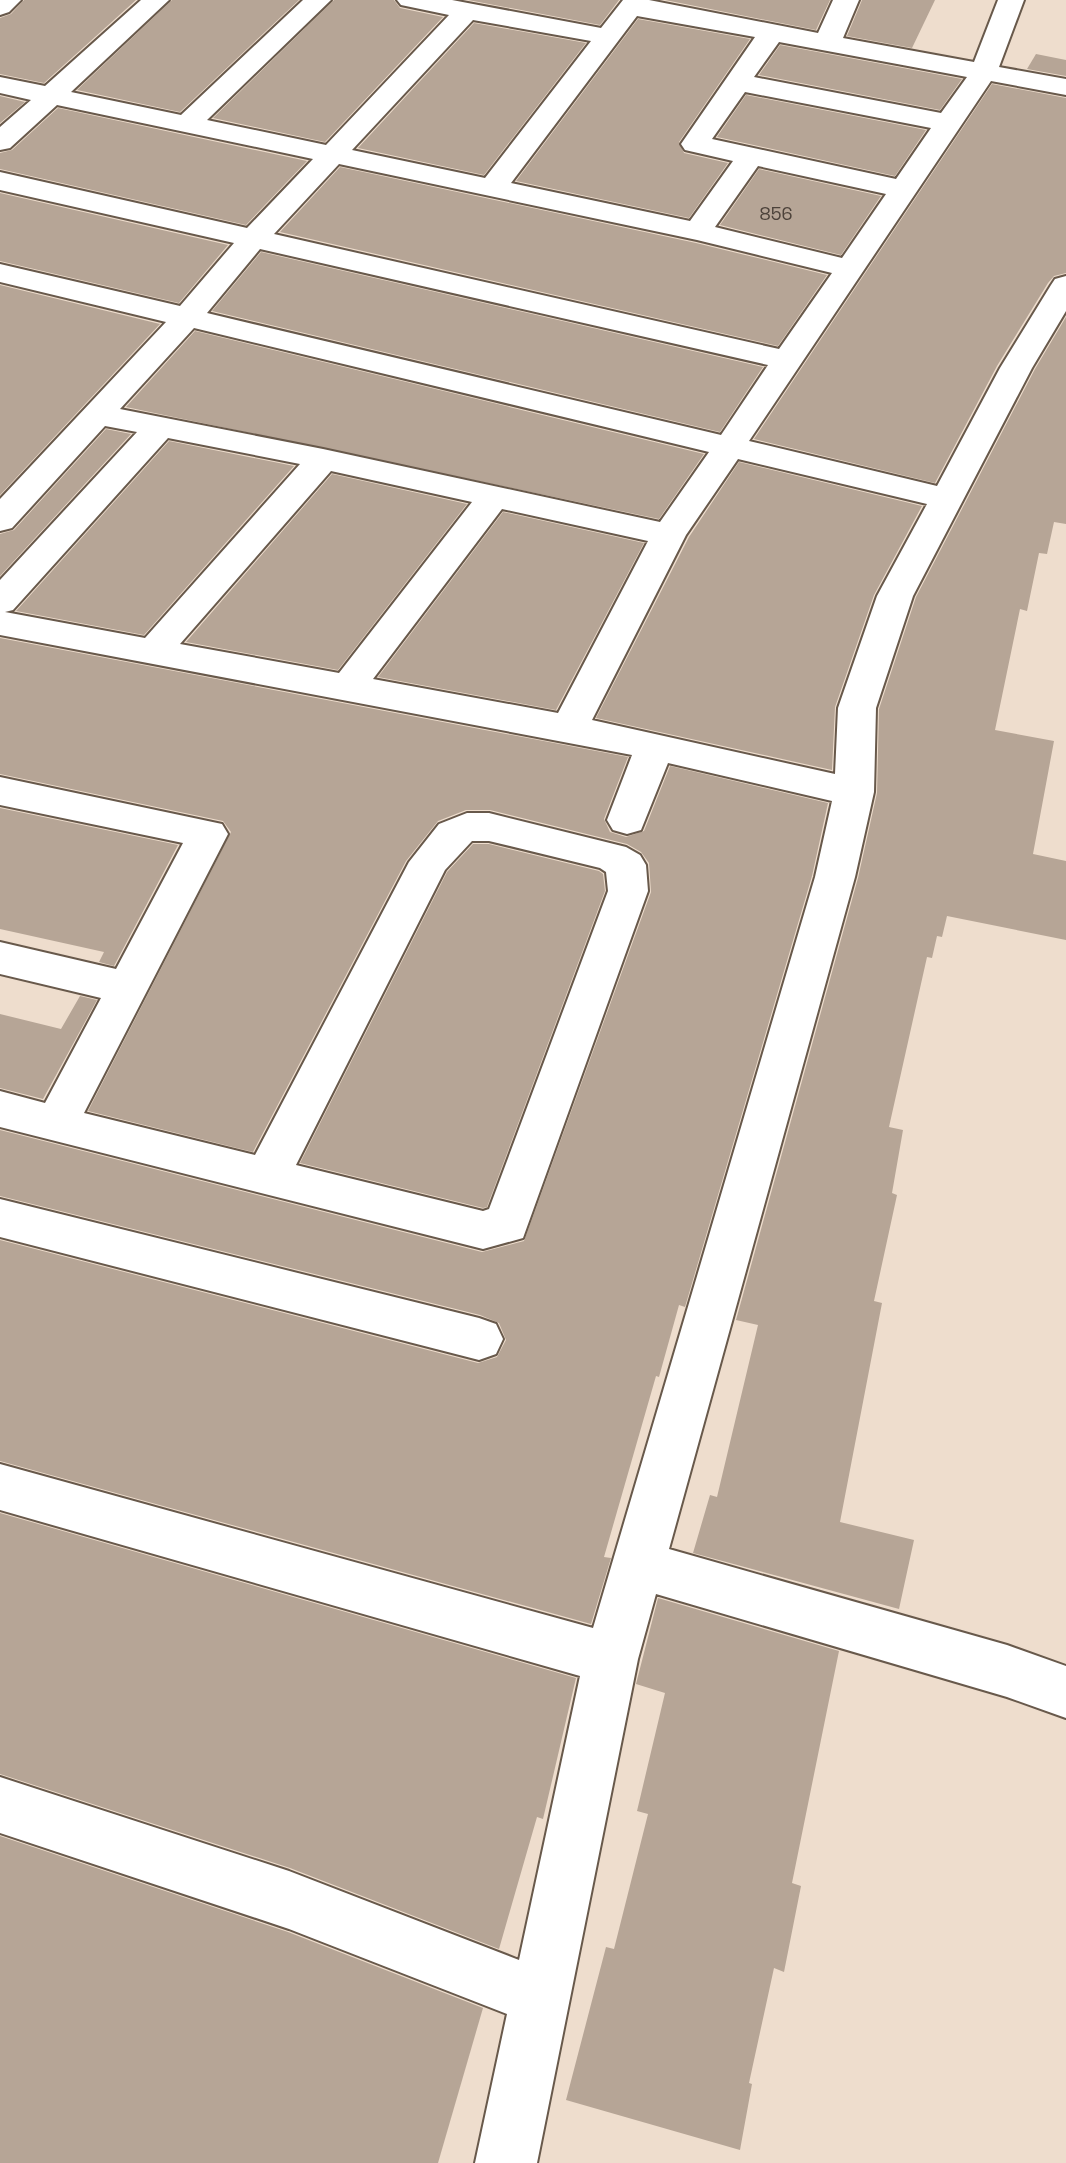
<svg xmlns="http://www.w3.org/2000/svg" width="1066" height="2163" viewBox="0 0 1066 2163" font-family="'Space Grotesk',sans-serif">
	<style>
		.building { fill: #b6a596 }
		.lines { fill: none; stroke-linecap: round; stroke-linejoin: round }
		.minor-casing { stroke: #68594b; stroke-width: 4 }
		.minor { fill: #fff; fill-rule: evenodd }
		.labels { text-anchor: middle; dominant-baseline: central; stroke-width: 7; stroke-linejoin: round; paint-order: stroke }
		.far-number-label { font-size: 18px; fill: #4c423a }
	</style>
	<rect width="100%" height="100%" fill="#eeddcd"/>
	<g class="building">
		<path d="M24 0H136L44 83 0 74V18L11 14Z"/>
		<path d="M172 0H299L180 112 77 90Z"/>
		<path d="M334 0H394L400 8 443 17 325 142 213 118Z"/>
		<path d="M468 0H619L600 25Z"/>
		<path d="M665 0H830L816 30Z"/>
		<path d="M862 0H935L912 48 847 36Z"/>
		<path d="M638 19 750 39 679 142 684 153 728 163 689 218 516 181Z"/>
		<path d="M474 23 586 43 484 175 358 148Z"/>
		<path d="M780 45 962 79 940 110 759 75Z"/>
		<path d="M1036 54 1066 60V76L1027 69Z"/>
		<path d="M992 84 1066 98V273L1054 276 1048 283 997 366 935 483 754 439Z"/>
		<path d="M746 95 926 130 895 176 717 137Z"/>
		<path d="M0 96 25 102 0 123Z"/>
		<path d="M58 108 307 161 246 225 0 169V153L12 150Z"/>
		<path d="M340 167 696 243 827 275 778 346 280 232Z"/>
		<path d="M759 169 881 196 841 255 720 225Z"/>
		<path d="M0 193 228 245 179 303 0 261Z"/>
		<path d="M261 252 763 367 720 432 212 311Z"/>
		<path d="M0 285 160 324 0 495Z"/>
		<path d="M1066 317V524L1054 522 1047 554 1039 553 1027 611 1020 609 995 730 1054 741 1033 854 1066 861V940L947 916 942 937 937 936 932 958 927 957 889 1127 903 1130 892 1193 897 1195 874 1301 882 1303 840 1522 914 1540 899 1609 693 1553 710 1495 717 1497 758 1325 736 1320 858 878 877 793 879 709 916 597 1035 369Z"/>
		<path d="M195 331 704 454 659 519 126 407Z"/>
		<path d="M106 429 131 434 0 576V534L14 530Z"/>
		<path d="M169 441 294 466 144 635 16 611Z"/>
		<path d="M739 462 922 506 874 595 835 707 832 770 596 718 689 537Z"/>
		<path d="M332 474 467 504 338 670 186 642Z"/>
		<path d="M503 512 644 543 556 710 378 677Z"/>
		<path d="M0 638 628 757 604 819 610 832 626 837 644 831 670 766 828 803 812 876 685 1307 679 1305 659 1377 656 1376 604 1557 611 1558 591 1624 0 1461V1240L478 1363 497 1357 506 1340 499 1323 480 1315 0 1196V1130L482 1252 524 1241 651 892 649 863 641 852 627 844 490 810H466L438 821 406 861 253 1152 88 1111 231 832 223 821 0 774Z"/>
		<path d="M0 808 178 845 114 966 99 962 104 952 0 929Z"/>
		<path d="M473 844H489L599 871 603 874 605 891 487 1207 483 1208 300 1163 447 872Z"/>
		<path d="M80 996 97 1000 43 1099 0 1088V1014L61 1029Z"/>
		<path d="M0 1513 576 1678 543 1819 537 1817 499 1949 290 1868 0 1774Z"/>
		<path d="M658 1598 839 1651 792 1883 801 1886 784 1972 774 1968 749 2083 752 2084 740 2150 566 2100 606 1947 614 1949 648 1814 637 1811 665 1693 636 1684Z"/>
		<path d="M0 1836 288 1932 483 2008 438 2163H0Z"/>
	</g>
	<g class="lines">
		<g class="minor-casing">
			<g id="minor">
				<path d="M0 0H21L9 12 0 15Z"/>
				<path d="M141 0H169L71 92 181 115 303 0H331L207 120 326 145 449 15 401 5 397 0H452L601 28 623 0H649L818 33 833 0H859L843 38 974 62 998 0H1024L999 67 1066 79V95L991 81 749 441 937 486 1000 368 1051 285 1055 279 1066 276V311L1032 368 913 596 876 708 874 792 855 877 669 1549 1007 1645 1066 1666V1718L1007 1697 656 1594 638 1659 537 2163H475L507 2014 289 1929 0 1833V1777L289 1871 519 1960 580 1676 0 1510V1464L593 1628 815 877 832 801 668 763 641 830 627 834 613 830 607 820 632 755 0 635V580L137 432 105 426 12 528 0 531V499L166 322 0 282V264L180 306 234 243 0 190V172L247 228 313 159 57 105 10 148 0 150V127L31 100 0 93V77L45 86ZM637 16 755 37 681 144 685 150 733 161 690 221 511 183ZM473 20 591 41 485 178 352 150ZM779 42 967 77 941 113 754 77ZM745 92 931 128 896 179 712 139ZM339 164 697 240 832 273 779 349 274 234ZM758 166 886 194 842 258 715 227ZM260 249 768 365 721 435 207 313ZM194 328 709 452 660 522 323 449 120 409ZM168 438 300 464 145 638 5 612 13 610ZM738 459 927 504 877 596 838 708 835 774 592 720 686 535ZM331 471 472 502 339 673 180 644ZM502 509 648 541 558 713 373 679Z"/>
				<path d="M0 777 222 824 228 834 84 1113 255 1155 409 862 439 824 467 813H489L626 847 640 855 646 865 648 891 523 1238 483 1249 0 1127V1091L45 1103 101 998 0 974V942L116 969 183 843 0 805ZM472 841H489L600 868 606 872 608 891 489 1209 483 1211 296 1165 445 870Z"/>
				<path d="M0 1199 479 1318 496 1324 503 1339 496 1354 479 1360 0 1237Z"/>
			</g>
		</g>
		<use href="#minor" class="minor"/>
	</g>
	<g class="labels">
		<g class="far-number-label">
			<text x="776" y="213">856</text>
		</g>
	</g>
</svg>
